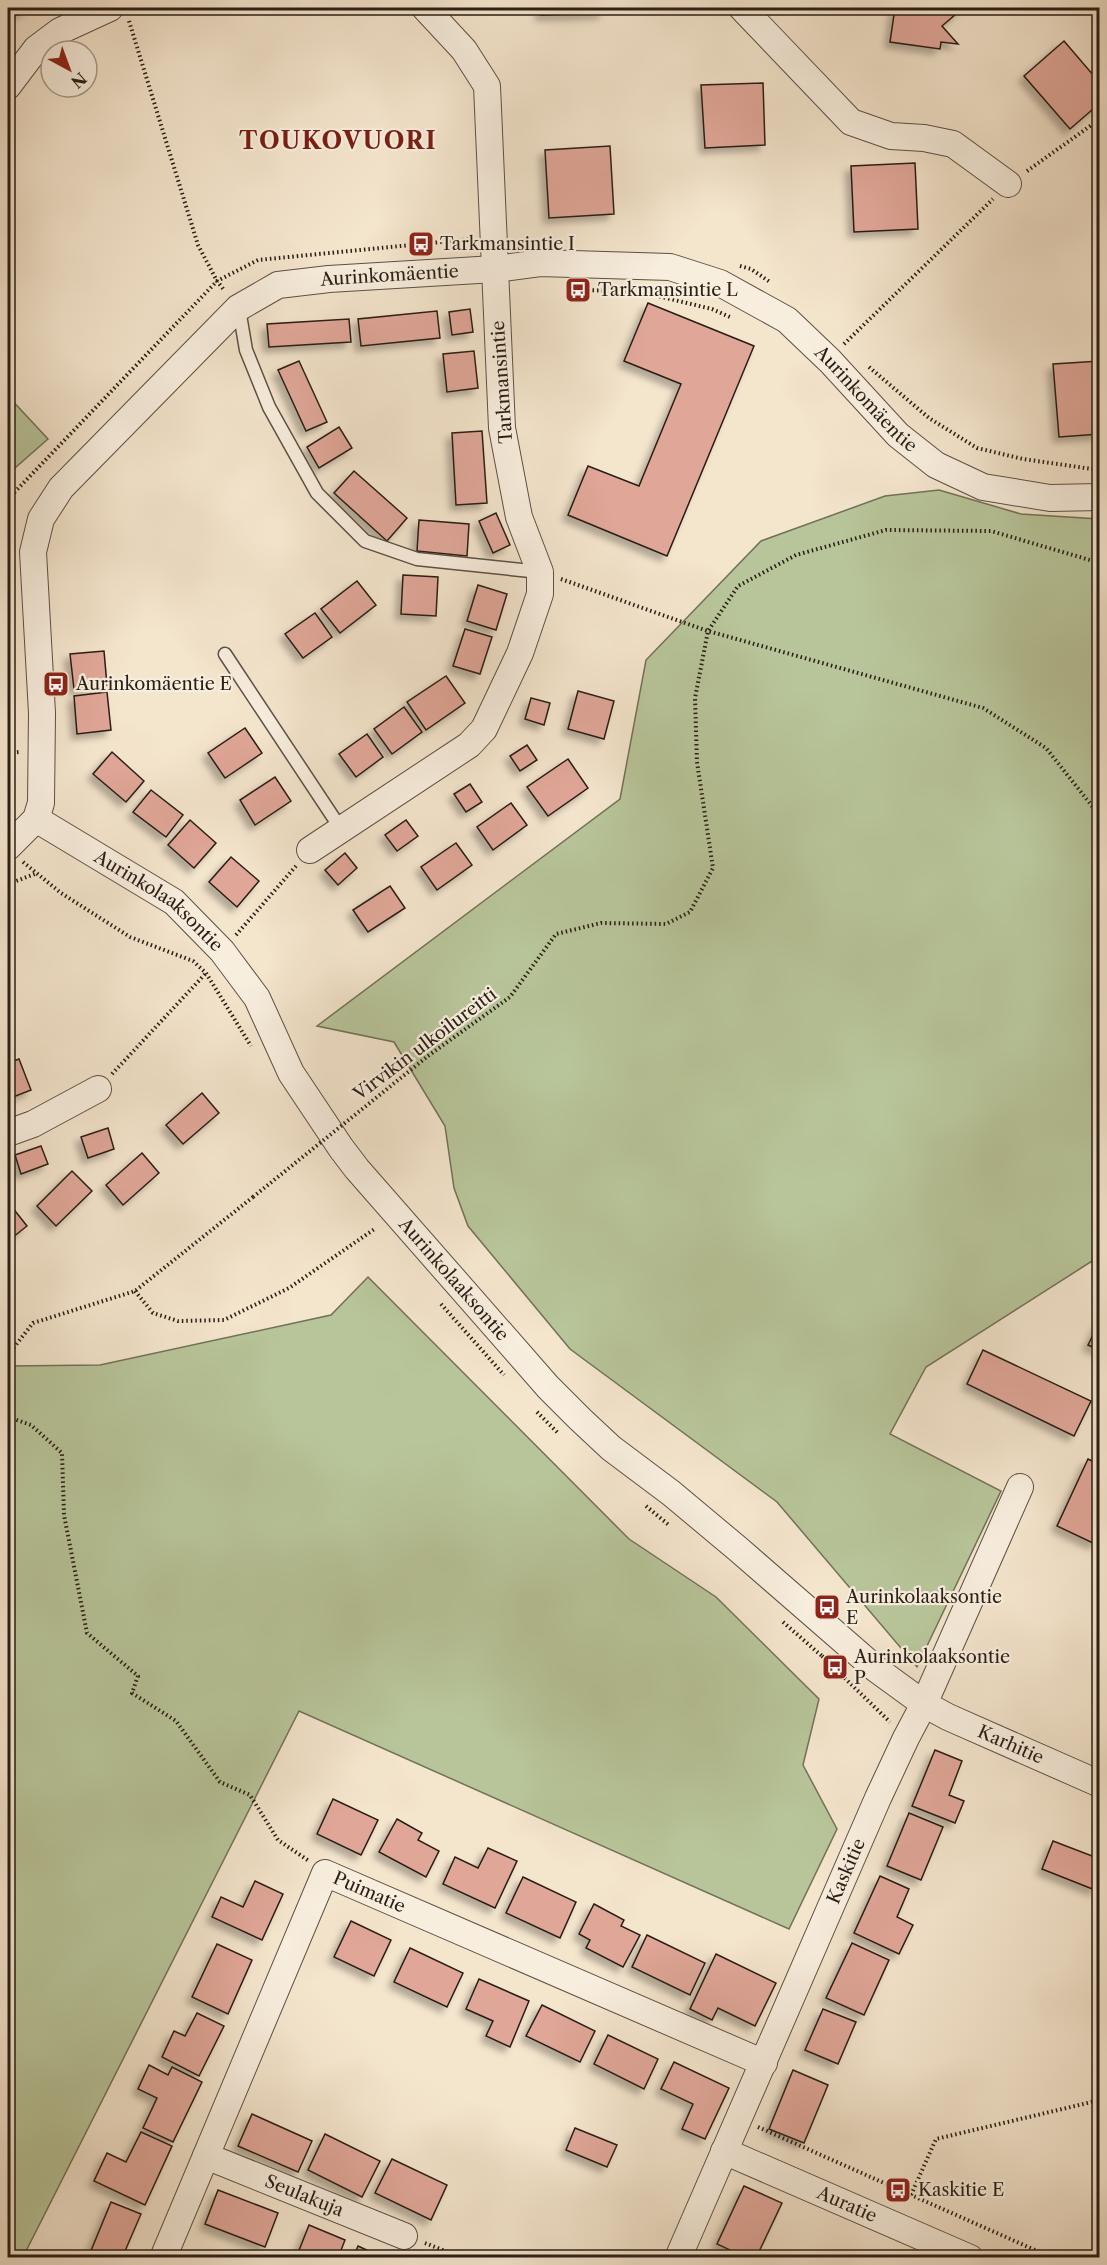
<svg xmlns="http://www.w3.org/2000/svg" width="1107" height="2265" viewBox="0 0 1107 2265" font-family="'Libre Caslon Text',serif">
	<style>
		.green { fill: #b8c59a; stroke: #707258; stroke-width: 1.5 }
		.building { fill: #e0a698; stroke: #291e16; stroke-width: 1.5; filter: url(#shadow) }
		.lines { fill: none; stroke-linecap: round; stroke-linejoin: round }
		.lane-casing { stroke: #5c5044; stroke-width: 15 }
		.street-casing { stroke: #5c5044; stroke-width: 28 }
		.path { stroke: #291e16; stroke-width: 4; stroke-dasharray: 1.5 3; stroke-linecap: butt }
		.lane { stroke: #f8eede; stroke-width: 12 }
		.street { stroke: #f8eede; stroke-width: 26 }
		.path-bridge { stroke: #291e16; stroke-width: 4; stroke-dasharray: 1.5 3; stroke-linecap: butt }
		.labels { text-anchor: middle; dominant-baseline: central; stroke-width: 4.5; stroke-linejoin: round; paint-order: stroke }
		.poi-label { font-size: 18px; fill: #291e16; stroke: #f8eede; text-anchor: start }
		.street-label { font-size: 18px; fill: #291e16; stroke: #f8eede }
		.district-label { font-size: 24px; font-weight: bold; letter-spacing: 1.5px; fill: #7a1f14; stroke: #f8eede }
	</style>
	<defs>
		<filter id="shadow"><feDropShadow dx="-5.5" dy="5.5" stdDeviation="3" flood-color="#0004"/></filter>
	</defs>
	<rect width="100%" height="100%" fill="#f4e5cd"/>
	<filter id="stains"><feTurbulence type="fractalNoise" baseFrequency=".00333" numOctaves="4"/><feColorMatrix values="0 0 0 0 .2 0 0 0 0 .09 0 0 0 0 .02 0 0 0 .5 -.17"/></filter>
	<radialGradient id="worn" r=".72"><stop offset=".6" stop-color="#630" stop-opacity="0"/><stop offset="1" stop-color="#630" stop-opacity=".3"/></radialGradient>
	<g class="green">
		<path d="M8 396 48 439 8 474Z"/>
		<path d="M939 490 1021 514 1099 519 1100 1256 926 1367 890 1434 1001 1491 917 1667 777 1502 570 1349 468 1226 454 1188 445 1126 394 1042 317 1026 620 799 646 660 761 541 885 496Z"/>
		<path d="M368 1277 629 1539 716 1597 819 1699 803 1765 837 1829 789 1929 299 1711 23 2257H8V1366L100 1365 331 1315Z"/>
	</g>
	<g class="building">
		<path d="M8 8H30L8 19Z"/>
		<path d="M541 8H604V13L541 15Z"/>
		<path d="M895 8H963L942 26 958 44 941 42 940 49 890 42Z"/>
		<path d="M1064 41 1100 83V103L1070 129 1024 76Z"/>
		<path d="M763 83 765 145 705 148 701 85Z"/>
		<path d="M610 146 614 214 549 218 545 150Z"/>
		<path d="M915 163 918 229 854 232 851 166Z"/>
		<path d="M648 303 754 346 667 556 568 515 588 466 639 486 681 384 624 361Z"/>
		<path d="M470 309 473 332 452 335 449 312Z"/>
		<path d="M437 311 440 338 361 346 358 319Z"/>
		<path d="M349 319 351 342 269 347 267 324Z"/>
		<path d="M474 351 478 388 447 392 443 354Z"/>
		<path d="M299 361 327 422 306 431 278 370Z"/>
		<path d="M1100 361V434L1059 437 1053 364Z"/>
		<path d="M339 427 352 448 319 468 307 447Z"/>
		<path d="M482 431 487 503 456 505 452 433Z"/>
		<path d="M354 471 407 518 387 541 334 493Z"/>
		<path d="M496 513 510 545 493 553 479 521Z"/>
		<path d="M419 520 469 524 467 556 417 551Z"/>
		<path d="M403 575 438 577 436 616 401 614Z"/>
		<path d="M357 581 376 605 340 633 321 609Z"/>
		<path d="M478 585 507 594 496 630 467 621Z"/>
		<path d="M315 613 332 637 303 658 285 634Z"/>
		<path d="M465 629 492 637 480 674 453 666Z"/>
		<path d="M104 651 107 685 74 689 70 654Z"/>
		<path d="M446 676 465 703 426 730 407 702Z"/>
		<path d="M578 691 614 701 604 739 568 729Z"/>
		<path d="M107 692 111 730 77 734 74 696Z"/>
		<path d="M531 698 550 703 544 725 525 719Z"/>
		<path d="M404 707 422 732 392 754 374 729Z"/>
		<path d="M245 728 262 753 225 778 208 753Z"/>
		<path d="M367 734 383 757 356 777 339 754Z"/>
		<path d="M527 745 537 760 520 771 510 756Z"/>
		<path d="M112 752 144 781 126 802 93 774Z"/>
		<path d="M568 759 588 788 548 816 527 787Z"/>
		<path d="M275 777 291 801 255 825 240 800Z"/>
		<path d="M470 784 482 802 466 812 454 794Z"/>
		<path d="M151 790 183 815 166 837 133 812Z"/>
		<path d="M511 803 527 825 493 850 477 827Z"/>
		<path d="M190 820 216 843 194 868 168 845Z"/>
		<path d="M406 820 418 836 397 851 385 835Z"/>
		<path d="M456 843 472 865 437 890 421 867Z"/>
		<path d="M345 853 357 868 338 885 325 870Z"/>
		<path d="M231 857 259 881 237 907 209 882Z"/>
		<path d="M390 886 405 908 368 932 353 910Z"/>
		<path d="M19 1059 31 1090 8 1099V1063Z"/>
		<path d="M202 1093 219 1113 183 1144 166 1125Z"/>
		<path d="M108 1128 114 1149 88 1158 81 1137Z"/>
		<path d="M41 1146 48 1164 21 1174 15 1155Z"/>
		<path d="M142 1153 159 1173 123 1205 106 1185Z"/>
		<path d="M72 1171 92 1191 56 1226 37 1206Z"/>
		<path d="M12 1207 27 1226 8 1241V1210Z"/>
		<path d="M1100 1321V1350L1088 1345Z"/>
		<path d="M983 1350 1091 1401 1074 1436 967 1384Z"/>
		<path d="M1088 1459 1100 1465V1534L1095 1544 1057 1526Z"/>
		<path d="M935 1750 962 1761 949 1795 964 1801 955 1823 912 1806Z"/>
		<path d="M333 1799 378 1820 361 1855 317 1834Z"/>
		<path d="M909 1813 943 1827 921 1880 887 1866Z"/>
		<path d="M397 1819 422 1833 418 1840 439 1851 426 1877 379 1852Z"/>
		<path d="M1053 1841 1100 1859V1879L1095 1890 1042 1869Z"/>
		<path d="M488 1848 517 1861 495 1908 443 1884 455 1857 478 1868Z"/>
		<path d="M880 1876 909 1889 897 1917 913 1925 899 1954 854 1933Z"/>
		<path d="M523 1877 576 1902 560 1938 506 1913Z"/>
		<path d="M255 1881 283 1894 262 1940 212 1917 221 1897 243 1907Z"/>
		<path d="M594 1904 624 1920 621 1926 640 1935 623 1967 586 1948 590 1940 579 1934Z"/>
		<path d="M351 1921 391 1940 374 1976 334 1957Z"/>
		<path d="M647 1935 705 1963 690 1995 632 1967Z"/>
		<path d="M852 1943 889 1960 864 2015 826 1998Z"/>
		<path d="M217 1944 252 1960 228 2014 192 1997Z"/>
		<path d="M410 1948 463 1973 447 2007 394 1982Z"/>
		<path d="M716 1954 776 1983 755 2026 718 2008 712 2020 690 2009Z"/>
		<path d="M479 1979 529 2001 510 2047 486 2036 493 2021 466 2009Z"/>
		<path d="M542 2005 595 2031 580 2062 526 2036Z"/>
		<path d="M823 2009 856 2022 838 2064 805 2050Z"/>
		<path d="M197 2013 224 2026 199 2076 162 2057 174 2031 185 2036Z"/>
		<path d="M608 2035 658 2059 644 2089 594 2064Z"/>
		<path d="M674 2062 729 2088 705 2139 682 2129 693 2104 661 2089Z"/>
		<path d="M149 2065 168 2075 172 2067 202 2082 173 2142 143 2128 157 2098 138 2089Z"/>
		<path d="M793 2070 828 2085 804 2143 769 2129Z"/>
		<path d="M252 2114 312 2141 298 2172 238 2146Z"/>
		<path d="M575 2128 617 2145 607 2167 566 2150Z"/>
		<path d="M141 2132 172 2146 145 2205 94 2181 107 2153 126 2162Z"/>
		<path d="M325 2134 380 2161 362 2197 308 2170Z"/>
		<path d="M392 2159 447 2185 431 2220 375 2193Z"/>
		<path d="M744 2186 782 2203 756 2258H747L717 2244Z"/>
		<path d="M218 2190 278 2213 265 2247 205 2224Z"/>
		<path d="M111 2202 141 2214 122 2258H88Z"/>
		<path d="M309 2225 345 2240 338 2258H296Z"/>
		<path d="M358 2246 384 2258H353Z"/>
	</g>
	<g class="lines">
		<g class="lane-casing">
			<g id="lane">
				<path d="M239 309 246 350 269 407 317 493 365 541 417 559 540 572"/>
				<path d="M225 654 341 829"/>
			</g>
		</g>
		<g class="street-casing">
			<g id="street">
				<path d="M742 8 851 122 891 136 924 138 953 144 1008 184"/>
				<path d="M8 86 36 49 60 31 110 8"/>
				<path id="s1" d="M36 819 174 902 222 951 257 998 291 1073 341 1148 357 1169 548 1387 580 1419 611 1448 671 1493 738 1549 876 1669 924 1704 948 1717 1100 1784"/>
				<path id="s2" d="M8 847 36 819 41 803 42 713 33 552 41 519 61 488 238 308 278 285 329 279 495 269 540 263 670 267 720 283 787 320 830 361 898 435 936 465 983 487 1050 498 1100 497"/>
				<path d="M310 850 469 745 484 729 520 653 540 594V572L519 517 502 428 487 86 464 50 425 8"/>
				<path d="M8 1133 33 1124 98 1089"/>
				<path id="s3" d="M724 2151 970 2258"/>
				<path id="s4" d="M206 2156 404 2236"/>
				<path id="s5" d="M163 2258 325 1873 764 2063"/>
				<path id="s6" d="M678 2258 878 1798 906 1738 924 1704 1020 1487"/>
			</g>
		</g>
		<g class="path">
			<path d="M129 21 198 245 217 281 224 290"/>
			<path d="M1027 171 1100 119"/>
			<path d="M740 266 751 269 770 282"/>
			<path d="M588 290 641 292 712 309 730 317"/>
			<path d="M844 344 993 199"/>
			<path d="M869 367 929 418 977 448 1023 459 1092 469 1100 467"/>
			<path d="M8 499 217 281 258 260 472 239"/>
			<path d="M561 579 708 631 983 708 1046 748 1100 816"/>
			<path d="M8 753 19 752"/>
			<path d="M23 862 61 893 130 937 193 961 206 973 251 1046"/>
			<path d="M8 884 35 874"/>
			<path d="M236 935 296 866"/>
			<path d="M428 1056 510 997 556 934 601 923 666 924 690 912 713 868 697 762 695 698 708 631 738 586 796 555 886 530 991 531 1100 563"/>
			<path d="M112 1074 207 972"/>
			<path d="M135 1291 153 1313 178 1321 224 1320 289 1288 376 1228"/>
			<path d="M441 1304 504 1375"/>
			<path d="M8 1355 33 1323 135 1291 253 1197"/>
			<path d="M537 1412 559 1434"/>
			<path d="M8 1417 31 1425 62 1453 64 1515 87 1633 138 1676 132 1693 176 1721 220 1782 250 1795 278 1840 309 1861"/>
			<path d="M646 1506 670 1526"/>
			<path d="M783 1622 823 1657"/>
			<path d="M822 1656 890 1722"/>
			<path d="M758 2127 1053 2258"/>
			<path d="M911 2195 936 2139 1096 2101 1100 2102"/>
			<path d="M425 2243 463 2258"/>
		</g>
		<use href="#lane" class="lane"/>
		<use href="#street" class="street"/>
		<path class="path-bridge" d="M253 1197 428 1056"/>
	</g>
	<defs>
		<g id="bus-square" transform="scale(1.35)"><rect x="-9" y="-9" width="18" height="18" rx="4" fill="#8f2418" stroke="#f8eede"/><path d="M-5-6H5V4H4V6H2V4H-2V6H-4V4H-5ZM-3.5-4V0h7V-4ZM-3.5 1.2v1.5H-2V1.2ZM2 1.2v1.5H3.5V1.2Z" fill="#fff"/></g>
	</defs>
	<g fill-rule="evenodd">
		<use href="#bus-square" x="421" y="244"/>
		<use href="#bus-square" x="578" y="290"/>
		<use href="#bus-square" x="56" y="684"/>
		<use href="#bus-square" x="827" y="1607"/>
		<use href="#bus-square" x="835" y="1667"/>
		<use href="#bus-square" x="898" y="2190"/>
	</g>
	<g class="labels">
		<g class="poi-label">
			<text x="440" y="244">Tarkmansintie I</text>
			<text x="598" y="290">Tarkmansintie L</text>
			<text x="76" y="684">Aurinkomäentie E</text>
			<text x="846" y="1597">Aurinkolaaksontie<tspan x="846" dy="21">E</tspan></text>
			<text x="854" y="1657">Aurinkolaaksontie<tspan x="854" dy="21">P</tspan></text>
			<text x="918" y="2190">Kaskitie E</text>
		</g>
		<g class="street-label">
			<text stroke="none"><textPath href="#s2" startOffset="789">Aurinkomäentie</textPath></text>
			<text transform="translate(502 382) rotate(-94)">Tarkmansintie</text>
			<text stroke="none"><textPath href="#s2" startOffset="1311">Aurinkomäentie</textPath></text>
			<text stroke="none"><textPath href="#s1" startOffset="148">Aurinkolaaksontie</textPath></text>
			<text transform="translate(425 1044) rotate(-37)">Virvikin ulkoilureitti</text>
			<text stroke="none"><textPath href="#s1" startOffset="634">Aurinkolaaksontie</textPath></text>
			<text stroke="none"><textPath href="#s1" startOffset="1365">Karhitie</textPath></text>
			<text stroke="none"><textPath href="#s6" startOffset="422">Kaskitie</textPath></text>
			<text stroke="none"><textPath href="#s5" startOffset="466">Puimatie</textPath></text>
			<text stroke="none"><textPath href="#s4" startOffset="106">Seulakuja</textPath></text>
			<text stroke="none"><textPath href="#s3" startOffset="134">Auratie</textPath></text>
		</g>
		<g class="district-label">
			<text x="338" y="140">TOUKOVUORI</text>
		</g>
	</g>
	<rect width="1107" height="2265" fill="none" stroke="#f4e5cd" stroke-width="30"/>
	<rect x="9" y="9" width="1089" height="2247" fill="none" stroke="#291e16" stroke-width="3"/>
	<rect x="15" y="15" width="1077" height="2235" fill="none" stroke="#291e16" stroke-width="1.5"/>
	<g transform="translate(69 69) rotate(139)"><circle r="28" fill="#f8eede" stroke="#a59b8e" stroke-width="1.5"/>
	<path d="M0-4.5L10 22L0 15L-10 22Z" fill="#8f2418"/>
	<text y="-9" font-size="16" font-weight="bold" text-anchor="middle" fill="#291e16">N</text>
	</g>
	<rect width="100%" height="100%" filter="url(#stains)"/>
	<rect width="100%" height="100%" fill="url(#worn)"/>
</svg>
